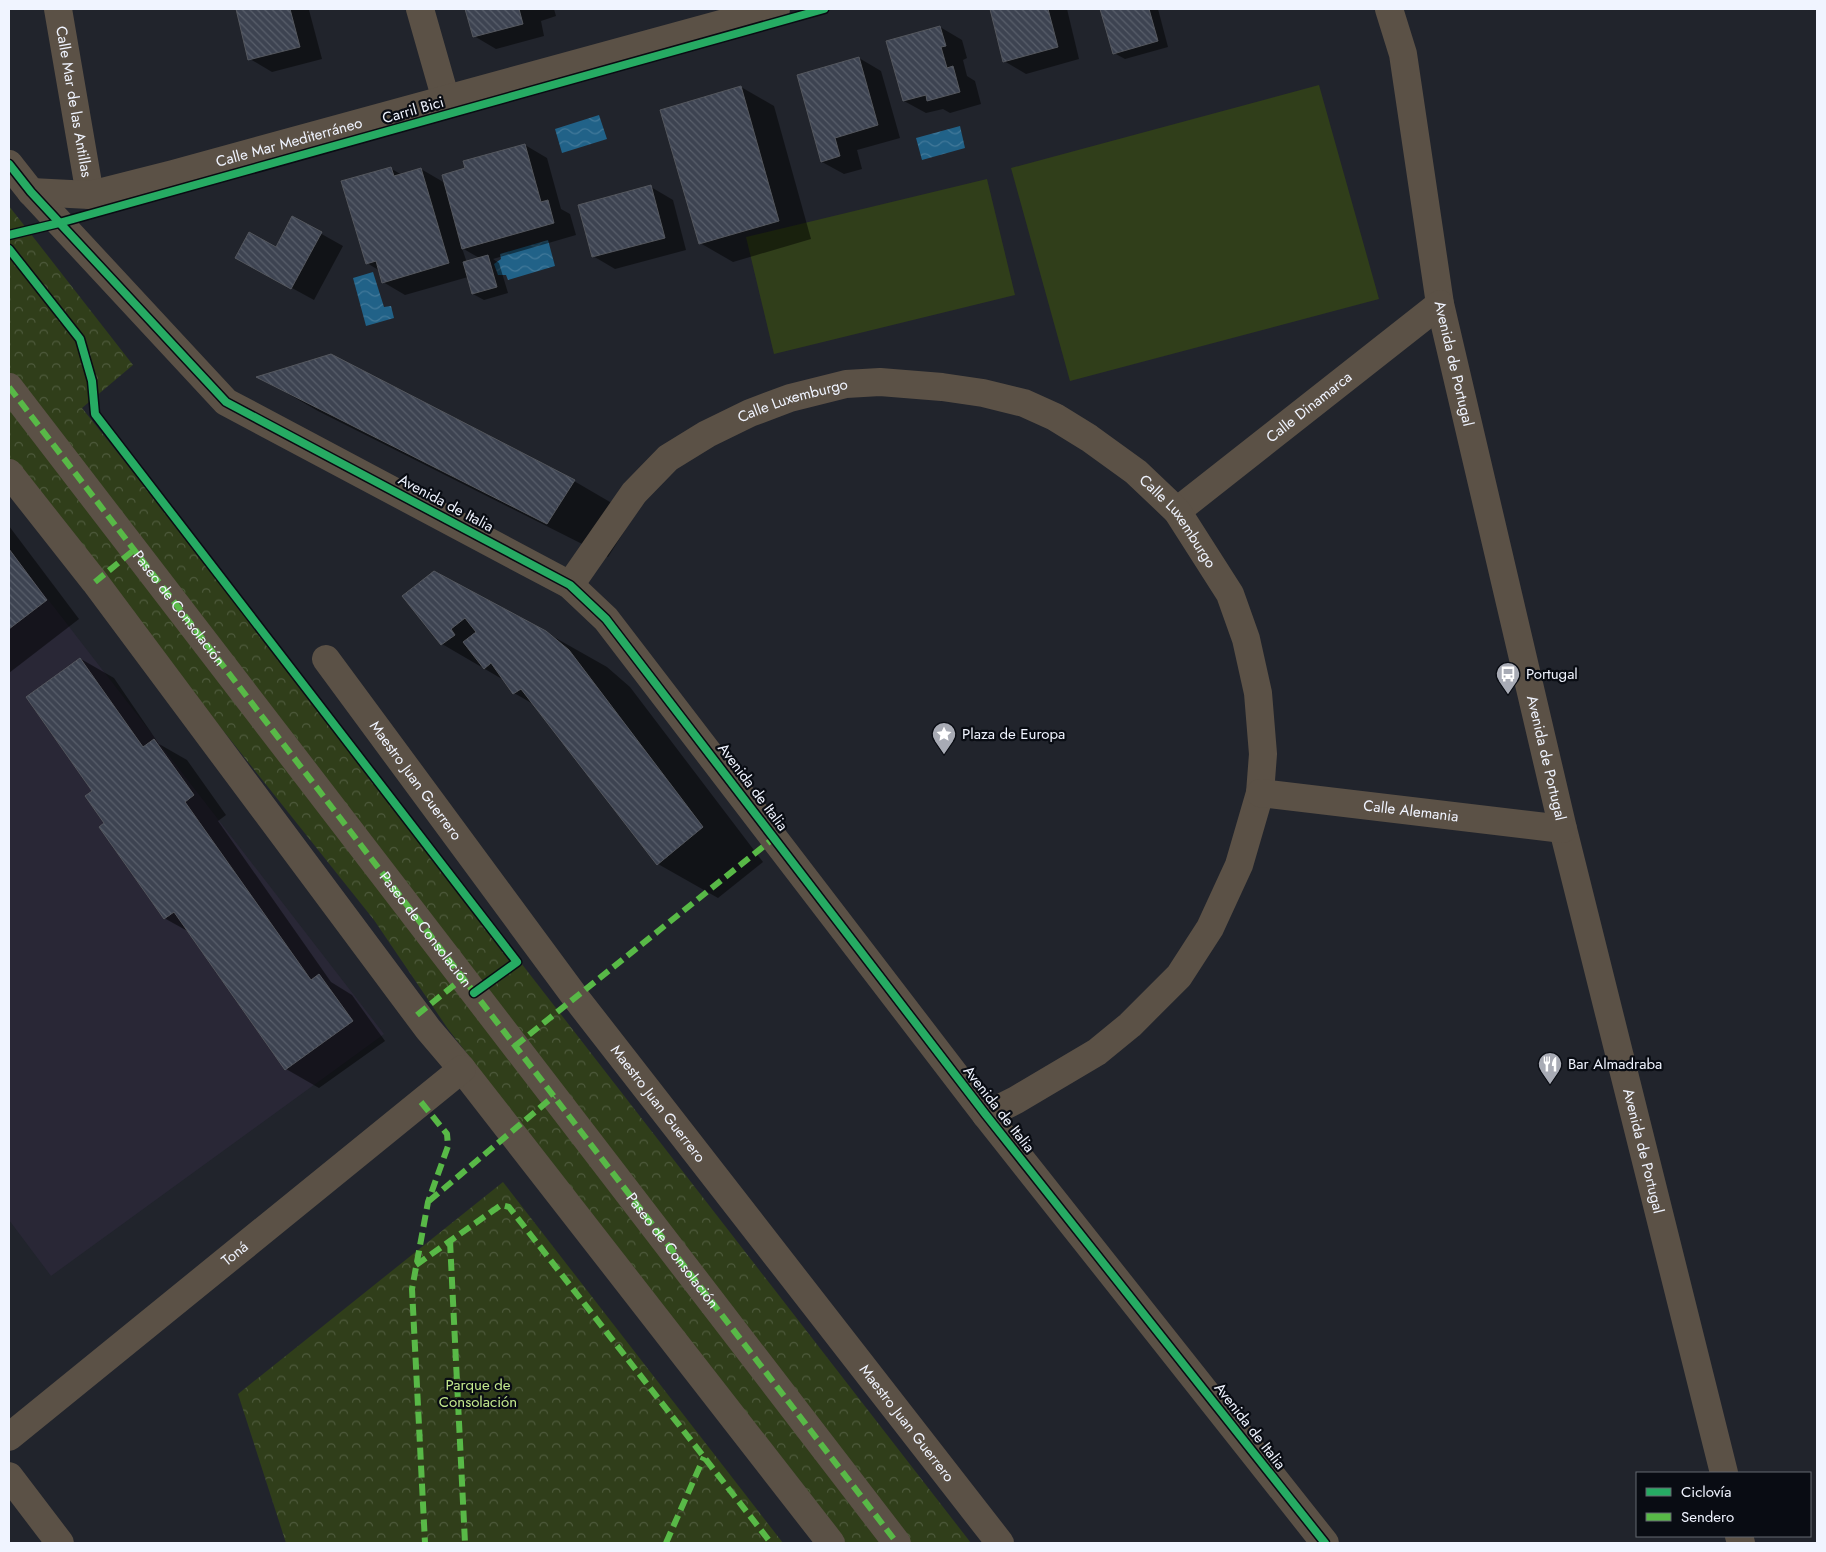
<svg xmlns="http://www.w3.org/2000/svg" width="1826" height="1552" viewBox="0 0 1826 1552" font-family="Jost,sans-serif">
	<style>
		.education { fill: #292736 }
		.park { fill: url(#park-crowns) }
		.pitch { fill: #303e1a }
		.water { fill: url(#water-waves) }
		.shadow { fill: #0007; fill-rule: evenodd }
		.building { fill: url(#building-back-hatch); stroke: #54575e }
		.lines { fill: none; stroke-linecap: round; stroke-linejoin: round }
		.minor { stroke: #5b5146; stroke-width: 28 }
		.quiet { stroke: #58b947; stroke-width: 6; stroke-dasharray: 12 6; stroke-linecap: butt }
		.cycleway-casing { stroke: #090c13; stroke-width: 11 }
		.cycleway { stroke: #26ab63; stroke-width: 8 }
		.labels { text-anchor: middle; dominant-baseline: central; stroke-width: 4.5; stroke-linejoin: round; paint-order: stroke }
		.street-label { font-size: 15px; fill: #f0f4ff; stroke: #090c13 }
		.poi-label { font-size: 15px; fill: #f0f4ff; stroke: #090c13; text-anchor: start }
		.park-label { font-size: 15px; fill: #c4ea8e; stroke: #090c13 }
	</style>
	<defs>
		<pattern id="park-crowns" width="20" height="18" patternUnits="userSpaceOnUse" patternTransform="scale(1.25)"><rect width="20" height="18" fill="#303e1a"/><path d="M2 6a3 3 0 1 1 6 0M12 15a3 3 0 1 1 6 0" fill="none" stroke="#4e5a3c"/></pattern>
		<pattern id="water-waves" width="16" height="10" patternUnits="userSpaceOnUse" patternTransform="scale(1.25)"><rect width="16" height="10" fill="#216288"/><path d="M0 5q4-4 8 0t8 0" fill="none" stroke="#42799a"/></pattern>
		<pattern id="building-back-hatch" width="6" height="6" patternUnits="userSpaceOnUse" patternTransform="scale(1.25)"><rect width="6" height="6" fill="#3d4351"/><path d="M-1 5l2 2M0 0l6 6M5-1l2 2" fill="none" stroke="#595f6b"/></pattern>
	</defs>
	<rect width="100%" height="100%" fill="#21242c"/>
	<path class="education" d="M9 549 384 1034 51 1276 9 1220Z"/>
	<g class="park">
		<path d="M9 206 133 365 82 408 414 825 971 1543H846L448 1029 374 920 9 462Z"/>
		<path d="M503 1182 783 1543H286L238 1394Z"/>
	</g>
	<g class="pitch">
		<path d="M1319 85 1379 299 1070 381 1011 168Z"/>
		<path d="M987 179 1015 295 774 354 746 237Z"/>
	</g>
	<g class="water">
		<path d="M599 115 607 139 562 153 555 129Z"/>
		<path d="M960 126 965 148 922 160 916 138Z"/>
		<path d="M548 240 555 266 508 280 506 275H498L494 264 501 259 500 254Z"/>
		<path d="M373 272 384 307 391 306 394 318 366 326 353 278Z"/>
	</g>
	<g class="shadow">
		<path d="M237 9 309 10 322 59 272 72 250 59Z"/>
		<path d="M467 9H554L556 16 541 21 544 36 496 49 474 36Z"/>
		<path d="M991 9H1067L1079 59 1026 74 1004 61Z"/>
		<path d="M1101 9H1158L1168 47 1125 59 1114 53Z"/>
		<path d="M940 27 962 40 967 58 963 60 967 76 975 81 981 104 950 113 943 109 926 113 904 101Z"/>
		<path d="M859 58 881 71 900 138 857 150 862 169 844 174 822 162Z"/>
		<path d="M741 87 774 106 811 239 733 262 700 243Z"/>
		<path d="M525 145 547 158 561 209 570 214 576 235 493 259 499 263 508 293 484 300 473 294 468 277 405 295 383 282 380 271 367 263 390 168 402 175 421 169 445 183 466 169ZM462 248 481 259 467 263Z"/>
		<path d="M651 187 673 200 686 250 615 269 593 256Z"/>
		<path d="M293 218 343 246 314 300 259 270 276 248Z"/>
		<path d="M331 356 574 481 634 516 608 557 318 411 259 377Z"/>
		<path d="M9 526 79 619 9 673Z"/>
		<path d="M403 596 545 632 607 667 630 687 763 862 718 898 658 864 535 705 514 693 502 679 442 644Z"/>
		<path d="M81 659 114 678 159 744 187 760 226 815 218 821 331 982 352 995 385 1041 319 1088 286 1069 191 933 164 918 106 824 94 791Z"/>
	</g>
	<g class="building">
		<path d="M236 9H290L300 47 248 60Z"/>
		<path d="M465 9H519L523 24 473 37Z"/>
		<path d="M990 9H1048L1058 47 1003 62Z"/>
		<path d="M1100 9H1149L1158 41 1113 54Z"/>
		<path d="M940 26 946 46 941 47 947 68 953 66 960 92 927 101 926 95 903 101 886 41Z"/>
		<path d="M859 57 878 125 835 138 840 156 821 162 797 75Z"/>
		<path d="M741 86 779 221 699 244 660 110Z"/>
		<path d="M525 144 541 202 548 200 554 223 462 249 442 175 465 168 463 161Z"/>
		<path d="M391 167 394 176 421 168 449 263 382 283 376 261 366 264 341 181Z"/>
		<path d="M651 185 665 238 592 257 578 205Z"/>
		<path d="M292 216 322 232 291 289 235 258 249 232 276 247Z"/>
		<path d="M488 255 497 287 472 294 463 262Z"/>
		<path d="M331 354 575 480 547 524 256 377Z"/>
		<path d="M9 549 47 600 9 629Z"/>
		<path d="M434 571 546 631 569 650 703 827 657 865 521 689 513 694 491 663 484 669 463 642 476 632 465 618 451 629 455 635 441 645 402 596Z"/>
		<path d="M80 658 143 747 154 739 194 795 185 802 311 980 319 974 353 1021 285 1070 174 912 164 919 99 827 104 823 85 796 92 791 26 697Z"/>
	</g>
	<g class="lines">
		<g class="minor">
			<path id="s1" d="M58 9 90 195"/>
			<path d="M420 9 446 100"/>
			<path id="s2" d="M1389 9 1403 54 1440 304 1563 829 1724 1473"/>
			<path d="M9 164 31 192 226 402 570 585 606 619 986 1115 1325 1543"/>
			<path id="s3" d="M31 192 90 195 173 174 776 9"/>
			<path d="M9 387 897 1543"/>
			<path d="M9 473 95 582 428 1029 462 1069 831 1543"/>
			<path id="s4" d="M1177 511 1440 304"/>
			<path id="s5" d="M570 585 634 493 668 458 707 434 750 413 790 398 846 384 880 382 942 387 983 393 1024 403 1055 417 1089 438 1136 472 1177 511 1230 594 1246 639 1258 693 1263 754 1260 793 1239 865 1210 928 1179 976 1130 1025 1097 1052 1016 1100 986 1115"/>
			<path id="s6" d="M326 659 576 998 1000 1543"/>
			<path id="s7" d="M1260 793 1563 829"/>
			<path id="s8" d="M9 1437 462 1069"/>
			<path d="M9 1476 60 1543"/>
			<path d="M1739 1536 1741 1543"/>
		</g>
		<g class="quiet">
			<path id="s9" d="M9 387 897 1543"/>
			<path d="M95 582 134 550"/>
			<path d="M417 1015 463 978"/>
			<path d="M515 1046 774 838"/>
			<path d="M421 1102 447 1134 448 1146 428 1202 412 1289 425 1543"/>
			<path d="M429 1201 554 1096"/>
			<path d="M450 1241 465 1543"/>
			<path d="M416 1265 501 1205 509 1207 771 1543"/>
			<path d="M666 1543 704 1457"/>
		</g>
		<g class="cycleway-casing">
			<g id="cycleway">
				<path d="M9 164 31 192 226 402 570 585 606 619 986 1115 1325 1543"/>
				<path d="M9 235 59 223 824 9"/>
				<path d="M9 249 80 339 92 381 95 414 517 962 474 993"/>
			</g>
		</g>
		<use href="#cycleway" class="cycleway"/>
	</g>
	<defs>
		<g id="bus-pin" transform="scale(1.25)"><path d="M0 17L-7.5 6A9.5 9.5 0 1 1 7.5 6Z" fill="#a8abb5" stroke="#090c13"/><path d="M-5-6H5V4H4V6H2V4H-2V6H-4V4H-5ZM-3.5-4V0h7V-4ZM-3.5 1.2v1.5H-2V1.2ZM2 1.2v1.5H3.5V1.2Z" fill="#fff"/></g>
		<g id="sight-pin" transform="scale(1.25)"><path d="M0 17L-7.5 6A9.5 9.5 0 1 1 7.5 6Z" fill="#a8abb5" stroke="#090c13"/><path d="M0-6L1.8-2.2L6-1.7L2.9 1.2L3.7 5.4L0 3.3L-3.7 5.4L-2.9 1.2L-6-1.7L-1.8-2.2Z" fill="#fff"/></g>
		<g id="restaurant-pin" transform="scale(1.25)"><path d="M0 17L-7.5 6A9.5 9.5 0 1 1 7.5 6Z" fill="#a8abb5" stroke="#090c13"/><path d="M-5-6h1v4h1v-4h1v4h1v-4h1v5L-1.5 .5V6h-2V.5L-5-1ZM5-6V6H3V1.5H1.5Q1.5-4 5-6Z" fill="#fff"/></g>
	</defs>
	<g fill-rule="evenodd">
		<use href="#bus-pin" x="1508" y="674"/>
		<use href="#sight-pin" x="944" y="734"/>
		<use href="#restaurant-pin" x="1550" y="1064"/>
	</g>
	<g class="labels">
		<g class="street-label">
			<text stroke="none"><textPath href="#s1" startOffset="94">Calle Mar de las Antillas</textPath></text>
			<text transform="translate(413 110) rotate(-16)">Carril Bici</text>
			<text stroke="none"><textPath href="#s3" startOffset="265">Calle Mar Mediterráneo</textPath></text>
			<text stroke="none"><textPath href="#s2" startOffset="361">Avenida de Portugal</textPath></text>
			<text stroke="none"><textPath href="#s5" startOffset="299">Calle Luxemburgo</textPath></text>
			<text stroke="none"><textPath href="#s4" startOffset="168">Calle Dinamarca</textPath></text>
			<text transform="translate(446 503) rotate(28)">Avenida de Italia</text>
			<text stroke="none"><textPath href="#s5" startOffset="732">Calle Luxemburgo</textPath></text>
			<text stroke="none"><textPath href="#s9" startOffset="279">Paseo de Consolación</textPath></text>
			<text stroke="none"><textPath href="#s2" startOffset="766">Avenida de Portugal</textPath></text>
			<text stroke="none"><textPath href="#s6" startOffset="151">Maestro Juan Guerrero</textPath></text>
			<text transform="translate(753 787) rotate(53)">Avenida de Italia</text>
			<text stroke="none"><textPath href="#s7" startOffset="152">Calle Alemania</textPath></text>
			<text stroke="none"><textPath href="#s9" startOffset="684">Paseo de Consolación</textPath></text>
			<text stroke="none"><textPath href="#s6" startOffset="555">Maestro Juan Guerrero</textPath></text>
			<text transform="translate(999 1109) rotate(52)">Avenida de Italia</text>
			<text stroke="none"><textPath href="#s2" startOffset="1171">Avenida de Portugal</textPath></text>
			<text stroke="none"><textPath href="#s9" startOffset="1089">Paseo de Consolación</textPath></text>
			<text stroke="none"><textPath href="#s8" startOffset="291">Toná</textPath></text>
			<text stroke="none"><textPath href="#s6" startOffset="960">Maestro Juan Guerrero</textPath></text>
			<text transform="translate(1250 1426) rotate(52)">Avenida de Italia</text>
		</g>
		<g class="poi-label">
			<text x="1526" y="674">Portugal</text>
			<text x="962" y="734">Plaza de Europa</text>
			<text x="1568" y="1064">Bar Almadraba</text>
		</g>
		<g class="park-label">
			<text x="478" y="1385">Parque de<tspan x="478" dy="17">Consolación</tspan></text>
		</g>
	</g>
	<rect width="1826" height="1552" fill="none" stroke="#f0f4ff" stroke-width="20"/>
	<rect x="1636" y="1472" width="175" height="65" fill="#090c13" stroke="#656971"/>
	<rect x="1646" y="1488" width="25" height="8" fill="#26ab63" stroke="#656971"/>
	<text x="1681" y="1497" font-size="15" fill="#f0f4ff">Ciclovía</text>
	<rect x="1646" y="1513" width="25" height="8" fill="#58b947" stroke="#656971"/>
	<text x="1681" y="1522" font-size="15" fill="#f0f4ff">Sendero</text>
</svg>
